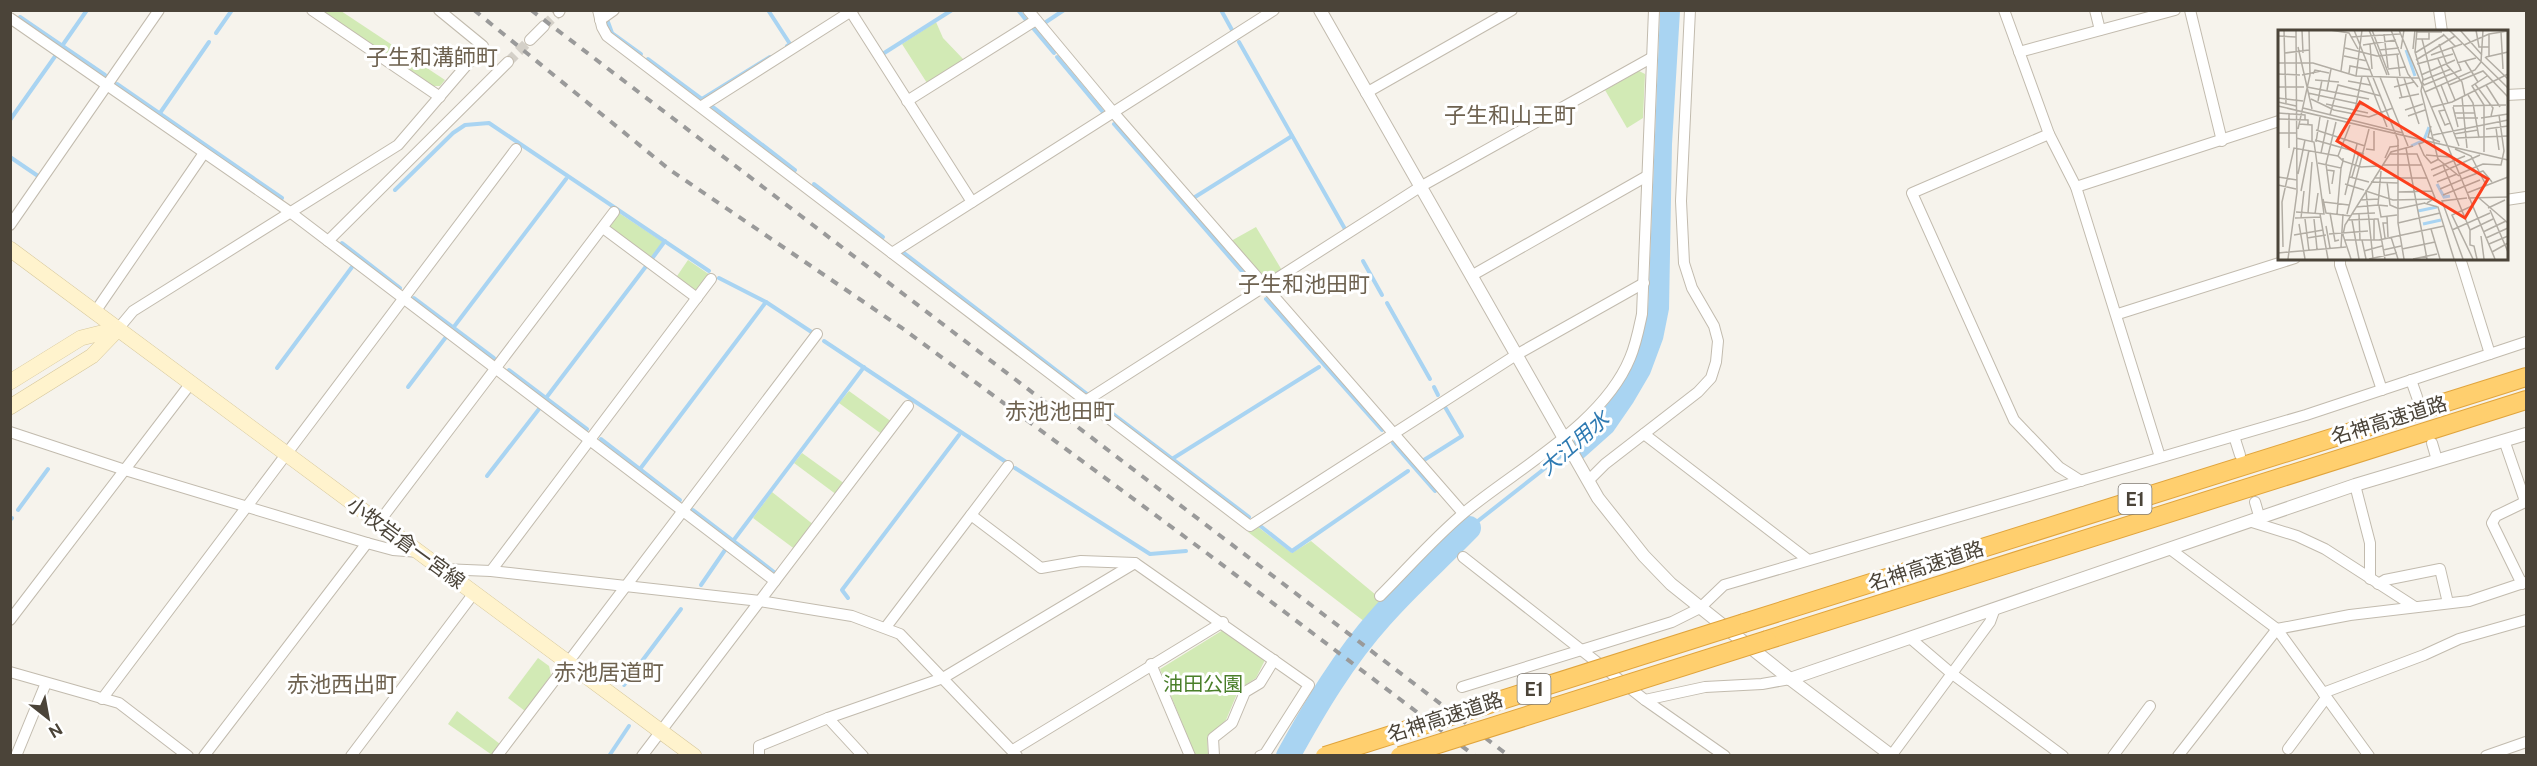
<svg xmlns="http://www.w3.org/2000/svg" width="2537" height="766" viewBox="0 0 2537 766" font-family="'Public Sans','Noto Sans JP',sans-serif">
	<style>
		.green { fill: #d2eab5 }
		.water { fill: #a9d4f2 }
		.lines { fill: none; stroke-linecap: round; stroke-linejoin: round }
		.stream { stroke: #a9d4f2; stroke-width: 4 }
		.river { stroke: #a9d4f2; stroke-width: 24 }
		.minor-tunnel { stroke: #d4d0c8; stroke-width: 10; stroke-dasharray: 10 5; stroke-linecap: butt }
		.minor-casing { stroke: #c2bbae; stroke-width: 12 }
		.tertiary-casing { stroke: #c2bbae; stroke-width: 14 }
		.secondary-casing { stroke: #d6c79b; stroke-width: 16 }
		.motorway-casing { stroke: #e0a43c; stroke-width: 20 }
		.minor { stroke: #fff; stroke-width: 10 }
		.tertiary { stroke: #fff; stroke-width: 12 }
		.secondary { stroke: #fff3cd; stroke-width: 15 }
		.motorway { stroke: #ffcf6e; stroke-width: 18 }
		.rail { stroke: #9a9a9a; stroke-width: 4; stroke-dasharray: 8 8; stroke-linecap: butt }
		.motorway-bridge-casing { stroke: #e0a43c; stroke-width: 20; stroke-linecap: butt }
		.motorway-bridge { stroke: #ffcf6e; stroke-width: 18 }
		.labels { text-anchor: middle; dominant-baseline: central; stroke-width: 6; stroke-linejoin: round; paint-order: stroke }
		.shield { fill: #fff; stroke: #817c74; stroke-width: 1.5 }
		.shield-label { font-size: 18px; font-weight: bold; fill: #4b4439 }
		.street-label { font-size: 20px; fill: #4b4439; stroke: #fff }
		.park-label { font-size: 20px; fill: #4a7f2a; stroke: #fff }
		.water-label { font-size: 21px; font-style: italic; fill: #2e7ab2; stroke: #fff }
		.quarter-label { font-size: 22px; fill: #6e6250; stroke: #fff }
		.inset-river { fill: none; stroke: #a9d4f2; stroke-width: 3 }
		.inset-road { fill: none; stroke: #b2ada4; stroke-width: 1.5 }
		.view { fill: #fc3f1d; fill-opacity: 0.15; stroke: #fc3f1d; stroke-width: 3 }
		.inset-edge { fill: none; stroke: #4b4439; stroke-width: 3 }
	</style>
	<rect width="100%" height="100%" fill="#f6f3ec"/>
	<g class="green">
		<path d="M318 11H341L445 80 440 86H432Z"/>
		<path d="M936 22 943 38 964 60 927 83 902 44Z"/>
		<path d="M1639 71 1645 74 1643 118 1627 128 1605 90Z"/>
		<path d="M619 213 663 242 650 260 608 230Z"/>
		<path d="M1256 227 1283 272 1266 279 1262 278 1231 241Z"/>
		<path d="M688 260 710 275 695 294 675 279Z"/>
		<path d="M849 391 892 422 883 435 839 403Z"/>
		<path d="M802 453 845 484 837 495 794 463Z"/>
		<path d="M772 492 814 525 796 550 753 518Z"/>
		<path d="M1258 527 1292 553 1311 541 1382 600 1365 622 1248 532Z"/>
		<path d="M1223 630 1265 660 1256 678 1239 689 1226 720 1207 737 1208 755H1195L1160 669Z"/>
		<path d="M538 658 549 666 551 675 525 711 508 698Z"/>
		<path d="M457 711 500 744 492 755 448 724Z"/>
	</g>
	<path class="water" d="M1660 11H1680L1672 144 1669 309 1663 339 1650 374 1633 403 1613 432 1576 465 1565 448 1577 438C1580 425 1596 418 1605 407 1629 379 1642 345 1648 309Z"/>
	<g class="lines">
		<g class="stream">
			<path d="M768 10 790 44 787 46"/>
			<path d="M1018 10 1026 20"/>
			<path d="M1221 10 1232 30"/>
			<path d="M20 17 105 75"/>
			<path d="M608 22 612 33 641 54"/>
			<path d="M1046 22 1064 10"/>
			<path d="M1033 28 1054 53"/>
			<path d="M216 33 232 10"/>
			<path d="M1239 42 1345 229"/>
			<path d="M62 46 87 10"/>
			<path d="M881 55 952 10"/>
			<path d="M1057 57 1102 111"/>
			<path d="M648 59 702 99"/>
			<path d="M117 84 282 198"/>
			<path d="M702 99 770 57"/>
			<path d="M713 107 795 170"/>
			<path d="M160 113 209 42"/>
			<path d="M10 120 56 55"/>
			<path d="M1114 124 1253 284"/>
			<path d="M10 157 38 176"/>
			<path d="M814 184 883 237"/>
			<path d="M395 190 453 133 465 125 489 123 709 271"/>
			<path d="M1195 197 1292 136"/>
			<path d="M342 243 400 288"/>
			<path d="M904 253 1087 394"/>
			<path d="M651 260 665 241"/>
			<path d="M1363 261 1382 295"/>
			<path d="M719 278 766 302 813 333"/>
			<path d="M414 298 494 358"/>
			<path d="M1266 299 1382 430"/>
			<path d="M1387 303 1430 379"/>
			<path d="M453 328 566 179"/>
			<path d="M824 341 1006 462"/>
			<path d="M277 368 352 267"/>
			<path d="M509 370 587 429"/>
			<path d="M408 387 446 337"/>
			<path d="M1434 387 1438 395"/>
			<path d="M546 398 647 265"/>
			<path d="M1096 401 1249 517"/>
			<path d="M601 439 680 500"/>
			<path d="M1393 443 1435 491"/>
			<path d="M1172 459 1319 367"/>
			<path d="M1424 460 1462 436 1445 407"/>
			<path d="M1015 468 1150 554 1186 551"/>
			<path d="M640 469 766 302"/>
			<path d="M487 476 539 409"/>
			<path d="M18 510 48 469"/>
			<path d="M693 510 774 572"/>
			<path d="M10 520 12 518"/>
			<path d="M1259 525 1292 551 1408 471"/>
			<path d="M1469 528 1567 451"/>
			<path d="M733 541 864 367"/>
			<path d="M701 585 725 550"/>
			<path d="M848 598 842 590 959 435"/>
			<path d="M624 685 681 609"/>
			<path d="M609 756 629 726"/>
		</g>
		<path class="river" d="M1288 756C1315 707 1344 658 1381 617 1408 586 1440 558 1469 528"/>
		<g class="minor-tunnel">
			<path d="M544 26 559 12"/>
			<path d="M508 62 530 40"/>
		</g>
		<g class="minor-casing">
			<g id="minor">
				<path d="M312 10 440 97"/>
				<path d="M598 10 602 27 607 36 892 253 1274 10"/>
				<path d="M1028 10 1113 112 1463 513"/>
				<path d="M2004 10 2049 134 2076 187 2160 457"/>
				<path d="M2095 10 2100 30"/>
				<path d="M2190 10 2222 141"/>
				<path d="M2439 10 2442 32"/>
				<path d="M559 12 560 10"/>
				<path d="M851 12 972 202"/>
				<path d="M10 18 290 212 775 581"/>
				<path d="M600 20 614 10"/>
				<path d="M530 40 544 26"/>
				<path d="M2019 52 2175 10"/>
				<path d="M1366 93 1512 10"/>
				<path d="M2506 95 2526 94"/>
				<path d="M907 101 1036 20"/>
				<path d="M702 106 853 10"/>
				<path d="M2049 134 1912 193 2014 420 2059 467 2081 481"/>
				<path d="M2076 187 2279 121"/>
				<path d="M2506 200 2526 197"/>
				<path d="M10 225 159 10"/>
				<path d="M603 228 697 298"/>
				<path d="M328 241 508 62"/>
				<path d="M892 253 1250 526 1516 355 1644 283"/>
				<path d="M2340 258V265L2382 390"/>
				<path d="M2460 258 2490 354"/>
				<path d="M1471 276 1647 176"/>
				<path d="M95 312 204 153"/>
				<path d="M2118 314 2295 258"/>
				<path d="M118 329 133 311 398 145 483 46 439 10"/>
				<path d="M2411 380 2417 397"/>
				<path d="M1087 400 1420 187 1651 58"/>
				<path d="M10 432 125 470 367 543 393 550 419 552"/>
				<path d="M1644 434 1807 559"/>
				<path d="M2234 436 2240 455"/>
				<path d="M2504 440 2524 498 2523 503 2496 516 2492 523 2522 584"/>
				<path d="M2432 443 2437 460"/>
				<path d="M1588 481 1605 464 1698 392 1711 378 1716 362 1718 341 1714 326 1692 288 1684 263 1681 201 1690 10"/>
				<path d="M2355 485 2370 543V579"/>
				<path d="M2255 502 2260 519"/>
				<path d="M971 515 1008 466"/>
				<path d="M379 522 614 212"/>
				<path d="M2252 522 2297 536 2325 549 2415 607"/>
				<path d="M2170 549 2277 629 2369 756"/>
				<path d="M1463 557 1645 700 1725 756"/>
				<path d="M442 569 491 571 760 601 852 616 900 634 1017 756"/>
				<path d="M491 571 711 279"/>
				<path d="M2378 584 2385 580 2440 569 2448 603"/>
				<path d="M1380 596C1408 568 1435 537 1465 512 1518 468 1603 424 1630 358 1636 344 1639 328 1642 314L1654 10"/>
				<path d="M10 620 191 383"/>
				<path d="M886 627 971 515 1041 568 1081 561 1135 563 1309 685 1265 754 1260 756"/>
				<path d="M1910 638 1951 673 2063 756"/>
				<path d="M1151 664 1190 756"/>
				<path d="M10 672 119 703 188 756"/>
				<path d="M1462 687 1672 622 1700 608 1724 585 2306 415 2526 342"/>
				<path d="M2323 693 2424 655 2459 639 2526 620"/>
				<path d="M102 699 516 149"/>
				<path d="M1645 700 1705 687 1762 684 1790 679"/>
				<path d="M828 718 863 756"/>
				<path d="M2288 749 2326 698"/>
				<path d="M1013 750 1223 622"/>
				<path d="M16 756 46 683"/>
				<path d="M204 756 367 543"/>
				<path d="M351 756 474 593"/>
				<path d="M497 756 817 334"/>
				<path d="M642 756 908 406"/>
				<path d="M759 756V746L828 718 943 678 1135 563"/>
				<path d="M1214 756 1213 738 1232 723 1245 692 1260 683 1274 660"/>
				<path d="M1891 756 1990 622 1994 611"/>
				<path d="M2113 756 2150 706"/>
				<path d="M2178 756 2277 629 2350 615 2469 601 2526 582"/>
				<path d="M2486 756 2526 742"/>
			</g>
		</g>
		<g class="tertiary-casing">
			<g id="tertiary">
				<path d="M1320 10 1598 498 1644 556 1671 584 1790 679 1892 756"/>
				<path d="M1790 679 2355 485 2526 434"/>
			</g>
		</g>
		<g class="secondary-casing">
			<g id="secondary">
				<path d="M10 249 694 756"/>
				<path d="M10 382 81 338 117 329"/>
				<path d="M10 407 92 356 118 329"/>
			</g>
		</g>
		<g class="motorway-casing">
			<g id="motorway">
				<path d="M1744 623 2526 377"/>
				<path d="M1767 640 2526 400"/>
			</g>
		</g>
		<use href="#minor" class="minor"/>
		<use href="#tertiary" class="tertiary"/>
		<use href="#secondary" class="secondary"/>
		<use href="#motorway" class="motorway"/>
		<g class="rail">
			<path d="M474 10 670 170 902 328 1208 554 1475 756"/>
			<path d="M531 10 1509 756"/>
		</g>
		<g class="motorway-bridge-casing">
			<g id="motorway-bridge">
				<path d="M1325 756 1744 623"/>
				<path d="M1400 756 1767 640"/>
			</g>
		</g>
		<use href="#motorway-bridge" class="motorway-bridge"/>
	</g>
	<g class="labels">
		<g class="shield">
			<rect x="2118.5" y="484" width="33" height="30" rx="4.5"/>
			<rect x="1517.5" y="674" width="33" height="30" rx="4.5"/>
		</g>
		<g class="shield-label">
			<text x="2135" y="499">E1</text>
			<text x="1534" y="689">E1</text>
		</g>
		<g class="street-label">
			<text transform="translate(2389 420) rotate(-17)">名神高速道路</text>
			<text transform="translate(406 543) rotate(36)">小牧岩倉一宮線</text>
			<text transform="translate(1926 566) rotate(-18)">名神高速道路</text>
			<text transform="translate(1445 717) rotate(-18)">名神高速道路</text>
		</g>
		<g class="park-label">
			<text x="1203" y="684">油田公園</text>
		</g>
		<g class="water-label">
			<text transform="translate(1574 443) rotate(-41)">大江用水</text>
		</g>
		<g class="quarter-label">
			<text x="432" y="57">子生和溝師町</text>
			<text x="1510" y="115">子生和山王町</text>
			<text x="1304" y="284">子生和池田町</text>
			<text x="1060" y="411">赤池池田町</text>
			<text x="609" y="672">赤池居道町</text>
			<text x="342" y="684">赤池西出町</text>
		</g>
	</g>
	<g transform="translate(2278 30)">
		<rect width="230" height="230" fill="#f6f3ec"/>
		<path class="inset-river" d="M128 20 137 46M133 116 146 110 151 97M159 154 166 167 172 166M140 181 159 177M145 194 163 190"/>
		<path class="inset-road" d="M6 0 8 74M24 0 25 23M52 0 71 3 80 19M76 0 120 110V193L126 229M91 0 109 45M94 0 111 45M113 0 130 44 140 57M121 0 217 229M139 0 137 22 145 49 143 61 160 129 181 146M171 0 230 58M182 0 204 25M198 0 201 17H211M139 2H164M223 2 225 39M106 4 110 38M165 4 178 17M0 6 18 7M73 7 122 4M138 9H151V2M144 9 153 44 181 116M92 14 94 39M161 14 169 35 184 52 187 66M85 15 118 10M186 15 211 4 230 1M20 17 34 79M67 18 99 26 121 24M123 19 126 0M135 19 137 0M101 20 121 18M7 23 31 20M137 23 166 5M119 24 122 46M153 25 184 14M66 26 89 31M211 26V4M207 27 230 49M208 27 230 22M160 29 177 70M138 30 177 6M187 31 200 52M203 32 205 0M0 33H35L78 46 141 48M179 33 198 28M139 34 175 24M110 39 128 37M63 41 68 4M71 43 72 36 93 40M0 44 22 45M35 44 37 40 51 43M24 45 43 41M143 45 177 30M78 46 84 0M89 46 109 97M102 47 130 116M119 48 124 68M126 48 141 94M37 50 61 52M145 50 173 39M70 51 92 55M145 53 146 55 183 40 174 18M197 54 215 78 213 86M163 55 170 73M171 55 205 41 230 67M208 55 222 77M0 57H26M29 57 91 69M116 57 136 52M49 60 53 39M147 62 197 40 203 32M30 63 90 76M190 65 195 73 201 108M184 67 189 118M0 68 25 71M121 68 141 64M33 69 56 80 91 87 115 78M40 71 44 50M0 72 18 76M48 74 90 83M0 76 230 130M175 76 228 75M154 77 174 72 230 44M175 77 180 97M25 78 125 103M77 80 84 46M127 80 145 74M167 80 161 81 167 95 172 93M0 83 27 85V90M177 83H197M52 85 60 55 103 66M130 86 147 80M179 88H200M203 88 230 84M0 89 30 90V95M21 94 34 95V111M153 96 150 107 162 112M218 98 221 120M20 99 32 45 31 0M208 99 230 96M38 100 87 116M0 103H19M176 104 200 100M155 105 230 90M178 108 230 106M37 110 86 124M38 112 42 87M146 112 141 114 146 125 153 133 161 129M11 118V83M128 118 149 229M88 119 96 120V101M177 119 193 126 208 155M206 122V75L194 56 209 46M43 123 50 90M112 124H139L149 148M148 125 171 127 172 124M65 128V131L83 137 101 136M107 128 112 117 121 116M40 133 63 138 59 184M105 135H144M165 135 192 200V215L196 216 199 229M63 138 65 131 60 126 72 95M49 140 56 141 54 154M153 140 187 126M103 141 100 175 110 176M20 144 27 110M181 144 205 134 223 135 226 121 221 85M155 146 202 125M0 147 19 150M72 147 91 152M74 147 81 123M96 148H149L157 168 149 173M184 149 205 141 214 152M93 152 120 153M109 152 112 175 119 178M159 152 179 144M67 154 86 160M0 155 18 159M162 159 183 150M23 161 31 120M120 162 154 161M189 163 230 147M52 164 48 134 58 92M67 165 79 114M165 165 202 150M190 168 230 167M201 168 230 193M45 169 48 183 73 186M82 170 101 169M46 172 71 175M146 173 160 177 176 229M101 176 103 187 119 185M194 176 174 185 195 229M78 177 100 175M210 178 227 170M119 179 147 173M212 180 230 222M18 182 46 184 36 112 18 108M30 183 34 132M52 183 57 211 61 210M37 184 40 163M42 184 50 229M69 184 91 99M74 184 97 183M81 184 82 210M109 187 110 207M17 188 43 187M23 188 26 161M27 189 31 221M36 189 39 219M96 189H100L107 229M70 190 96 189V210M74 190 81 229M120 193 162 183M21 194 27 229M48 196 52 218M153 199 162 229M174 200 212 183M192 200 215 189M205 202 228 191M51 204 90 201M16 205 45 200M203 206 206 229M113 207 120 229M29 208 48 205M107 208 105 193H109M208 208 230 198M67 210H101L166 196M84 210 88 229M211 214 230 206M5 217 4 172 16 118 60 126M63 217 65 184M124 219 157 212M105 220 123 216M86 221 104 216M214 222 230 213M0 223 68 217M10 229 19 162 18 0M73 229 65 205 67 195 113 122 135 116M91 229 119 223M95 229 88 161 115 170 157 169M135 229 159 224M185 229 164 171 189 168"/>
		<path class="view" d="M82 72 210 149 187 188 59 111Z"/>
		<rect width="230" height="230" class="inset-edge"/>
	</g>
	<rect width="2537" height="766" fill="none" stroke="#4b4439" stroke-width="24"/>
	<g transform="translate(48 718) rotate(149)" stroke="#ffffff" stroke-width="4.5" paint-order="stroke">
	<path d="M0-4.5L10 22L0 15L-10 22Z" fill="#4b4439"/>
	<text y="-9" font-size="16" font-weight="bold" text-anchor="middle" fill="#4b4439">N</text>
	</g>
</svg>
